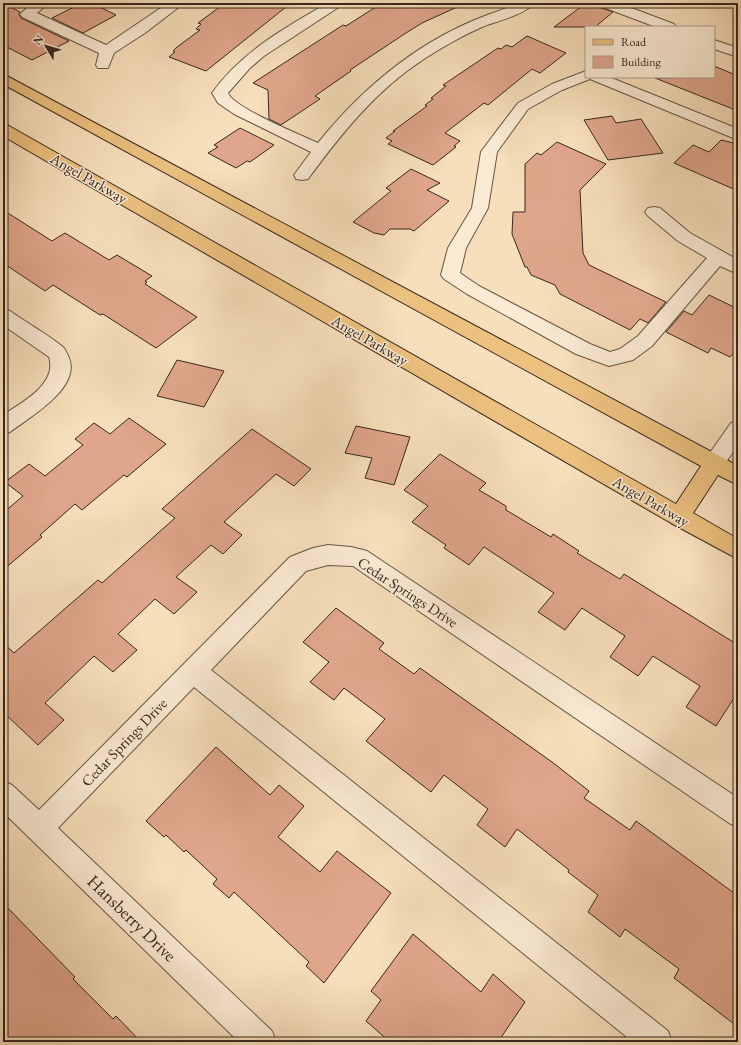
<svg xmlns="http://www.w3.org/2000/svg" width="741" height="1045" viewBox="0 0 741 1045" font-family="'EB Garamond',serif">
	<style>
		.building { fill: #e0a68b; stroke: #36271e }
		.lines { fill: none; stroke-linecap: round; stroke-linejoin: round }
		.minor-casing { stroke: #665545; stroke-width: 2 }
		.major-casing { stroke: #36271e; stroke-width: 2 }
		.minor { fill: #faead3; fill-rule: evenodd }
		.major { fill: #ecc07e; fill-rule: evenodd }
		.labels { text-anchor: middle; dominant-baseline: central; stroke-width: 3; stroke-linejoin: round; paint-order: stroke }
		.street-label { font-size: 15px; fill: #36271e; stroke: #faead3 }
		.near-street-label { font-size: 18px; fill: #36271e; stroke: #faead3 }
	</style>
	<rect width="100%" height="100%" fill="#f7dfbb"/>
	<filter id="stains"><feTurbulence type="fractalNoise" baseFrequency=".005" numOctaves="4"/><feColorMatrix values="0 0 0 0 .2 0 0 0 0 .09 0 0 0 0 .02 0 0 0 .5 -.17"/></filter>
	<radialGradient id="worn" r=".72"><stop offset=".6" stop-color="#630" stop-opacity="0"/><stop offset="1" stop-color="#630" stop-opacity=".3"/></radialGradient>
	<g class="building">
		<path d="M3 3 20 12 19 14 21 18 69 41 32 60 3 45Z"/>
		<path d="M82 3H92L116 15 83 33 52 18Z"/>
		<path d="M225 3H291L206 71 169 57 175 52 173 51 177 47 200 30 196 29 201 24 198 23Z"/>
		<path d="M382 3H466L422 23 406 33 350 70 351 71 315 96 320 99 281 125 269 119 268 90 253 83 343 25 346 26Z"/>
		<path d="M586 3H597L599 7 613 12 595 27H554Z"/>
		<path d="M527 36 566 53 540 73 532 69 488 105 484 103 445 133 460 141 454 146 456 147 433 165 388 144 392 141 386 138 395 131H393L427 106 425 105 433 99 431 98 446 86 443 85 498 48 501 49 506 45 512 47Z"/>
		<path d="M714 66 738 76V111L655 78 714 77Z"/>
		<path d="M612 116 616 123 641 119 663 153 608 160 584 120Z"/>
		<path d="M240 128 274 145 250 162 247 161 236 168 208 153 218 147 214 145Z"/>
		<path d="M721 140 738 144V191L674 163 693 145 709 152Z"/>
		<path d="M557 142 606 164 580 190 583 253 589 265 666 302 648 323 640 319 630 330 560 294 555 285 531 275 527 267H525L512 234 513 212H525V164L537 153 541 155Z"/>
		<path d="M411 169 440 183 427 190 449 201 414 231 410 229H390L384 235 374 233 353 222 391 191 386 188Z"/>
		<path d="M3 210 52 241 65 233 109 260 117 255 152 276 145 281 147 282 145 284 197 317 156 348 103 314 100 315 53 285 45 291 3 263Z"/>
		<path d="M709 295 738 309V348L730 357 711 348 708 353 666 332 684 311 692 315Z"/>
		<path d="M177 360 224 371 204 407 157 396Z"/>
		<path d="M129 418 166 444 127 477 124 475 82 510 75 504 40 535 42 537 3 570V513L23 496 5 482 29 464 45 476 83 445 75 439 94 423 110 434Z"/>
		<path d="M356 426 410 437 394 485 365 478 372 458 345 453Z"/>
		<path d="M252 429 311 469 294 486 276 474 224 522 242 535 223 554 211 545 176 577 197 592 174 614 155 599 118 634 137 650 113 672 94 656 45 703 64 720 38 745 3 712V643L14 653 98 580 102 583 175 518 162 509Z"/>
		<path d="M440 454 486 483 479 490 506 506V510L551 537 553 534 579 551 577 553 620 579 624 574 738 645V692L716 726 686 707 700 686 653 656 638 676 610 657 625 636 582 608 565 630 538 612 554 593 484 547 469 565 444 548 446 545 412 522 428 506 404 490Z"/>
		<path d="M336 608 384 643 379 649 414 674 420 668 552 762 589 791 584 798 630 830 636 821 738 896V1027L674 978 679 969 625 929 620 937 588 912 598 895 568 872 569 870 517 829 505 847 477 825 488 809 444 775 431 792 366 741 385 719 344 688 334 700 310 682 329 662 303 642Z"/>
		<path d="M216 747 270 795 279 785 304 806 278 837 320 872 337 851 391 893 324 983 306 966 309 962 234 892 229 898 213 884 217 879 186 850 184 852 166 835 164 837 146 821Z"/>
		<path d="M3 903 75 977 73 979 113 1019 116 1016 141 1042H3Z"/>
		<path d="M413 934 481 992 493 974 525 1002 498 1042H390L366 1021 381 1000 371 991Z"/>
	</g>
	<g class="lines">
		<g class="minor-casing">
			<g id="minor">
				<path d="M33 3H49L37 13 106 45 168 3H184L145 33 114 53 108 68H98L96 65 99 53 22 17 20 14Z"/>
				<path d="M328 3H345L264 56 250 68 228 93C234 108 301 135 318 143 364 86 421 39 490 14 508 8 514 3 534 3 525 15 496 21 482 27 462 36 442 47 424 59 376 90 341 134 308 179L302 180 296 179 294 175 311 152 234 114 218 103 212 93C241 52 286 27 328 3Z"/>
				<path d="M598 3H618L674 24 676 27H656L600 6Z"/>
				<path d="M714 40 738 48V57L714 49Z"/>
				<path d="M586 71V77H609L738 129V140L590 79 562 90 528 109 497 152 488 208 466 248 460 273 479 286 590 344 610 352 620 349 638 336 707 258 678 241 648 216 645 212 648 208 654 207 660 208 690 233 738 260V274L720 266 652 346 633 360 609 366 576 354 467 294 444 279 441 275 448 248 472 208 481 152 483 149 518 103 552 84Z"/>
				<path d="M3 309 10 311C27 323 47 334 63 347 66 350 67 354 69 358 81 388 30 417 10 432L3 434V415C21 403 58 384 49 357L3 325Z"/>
				<path d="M738 421V445L721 469 714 471 707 469 703 463 707 457 731 423Z"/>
				<path d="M328 545 351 547 367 551 738 798V827L729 823 353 566 328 565 306 571 211 670 668 1031 672 1042H633L194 687 58 828 272 1031 276 1042H239L3 812V781L12 785 39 810 290 557 313 548Z"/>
			</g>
		</g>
		<g class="major-casing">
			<path id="major" d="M3 74 738 466V485L718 475 693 513 738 539V559L671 523 3 136V124L9 126 676 504 701 466 3 84Z"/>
		</g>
		<use href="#minor" class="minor"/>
		<use href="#major" class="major"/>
	</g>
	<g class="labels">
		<g class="street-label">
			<text transform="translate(89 178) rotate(30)">Angel Parkway</text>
			<text transform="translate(370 340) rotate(30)">Angel Parkway</text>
			<text transform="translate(651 501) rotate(30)">Angel Parkway</text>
			<text transform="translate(408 592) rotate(33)">Cedar Springs Drive</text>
			<text transform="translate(124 742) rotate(-46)">Cedar Springs Drive</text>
		</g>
		<g class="near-street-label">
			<text transform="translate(132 918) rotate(44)">Hansberry Drive</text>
		</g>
	</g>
	<rect width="741" height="1045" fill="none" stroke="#f7dfbb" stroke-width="16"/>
	<rect x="4" y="4" width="733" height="1037" fill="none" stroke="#36271e" stroke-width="2"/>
	<rect x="8" y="8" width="725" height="1029" fill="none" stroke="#36271e"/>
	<rect x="585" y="26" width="130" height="52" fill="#faead3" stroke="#ac9c8b"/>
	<rect x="593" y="39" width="20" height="6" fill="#ecc07e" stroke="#ac9c8b"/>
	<text x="621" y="46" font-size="12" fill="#36271e">Road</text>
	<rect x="593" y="56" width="20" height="12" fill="#e0a68b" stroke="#ac9c8b"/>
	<text x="621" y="66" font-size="12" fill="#36271e">Building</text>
	<g transform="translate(46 46) rotate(308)" stroke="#faead3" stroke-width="3" paint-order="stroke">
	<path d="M0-3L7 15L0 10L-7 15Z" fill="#36271e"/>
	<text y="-6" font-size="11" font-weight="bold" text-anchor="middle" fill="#36271e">N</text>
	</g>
	<rect width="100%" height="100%" filter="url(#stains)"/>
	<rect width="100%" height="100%" fill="url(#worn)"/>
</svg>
